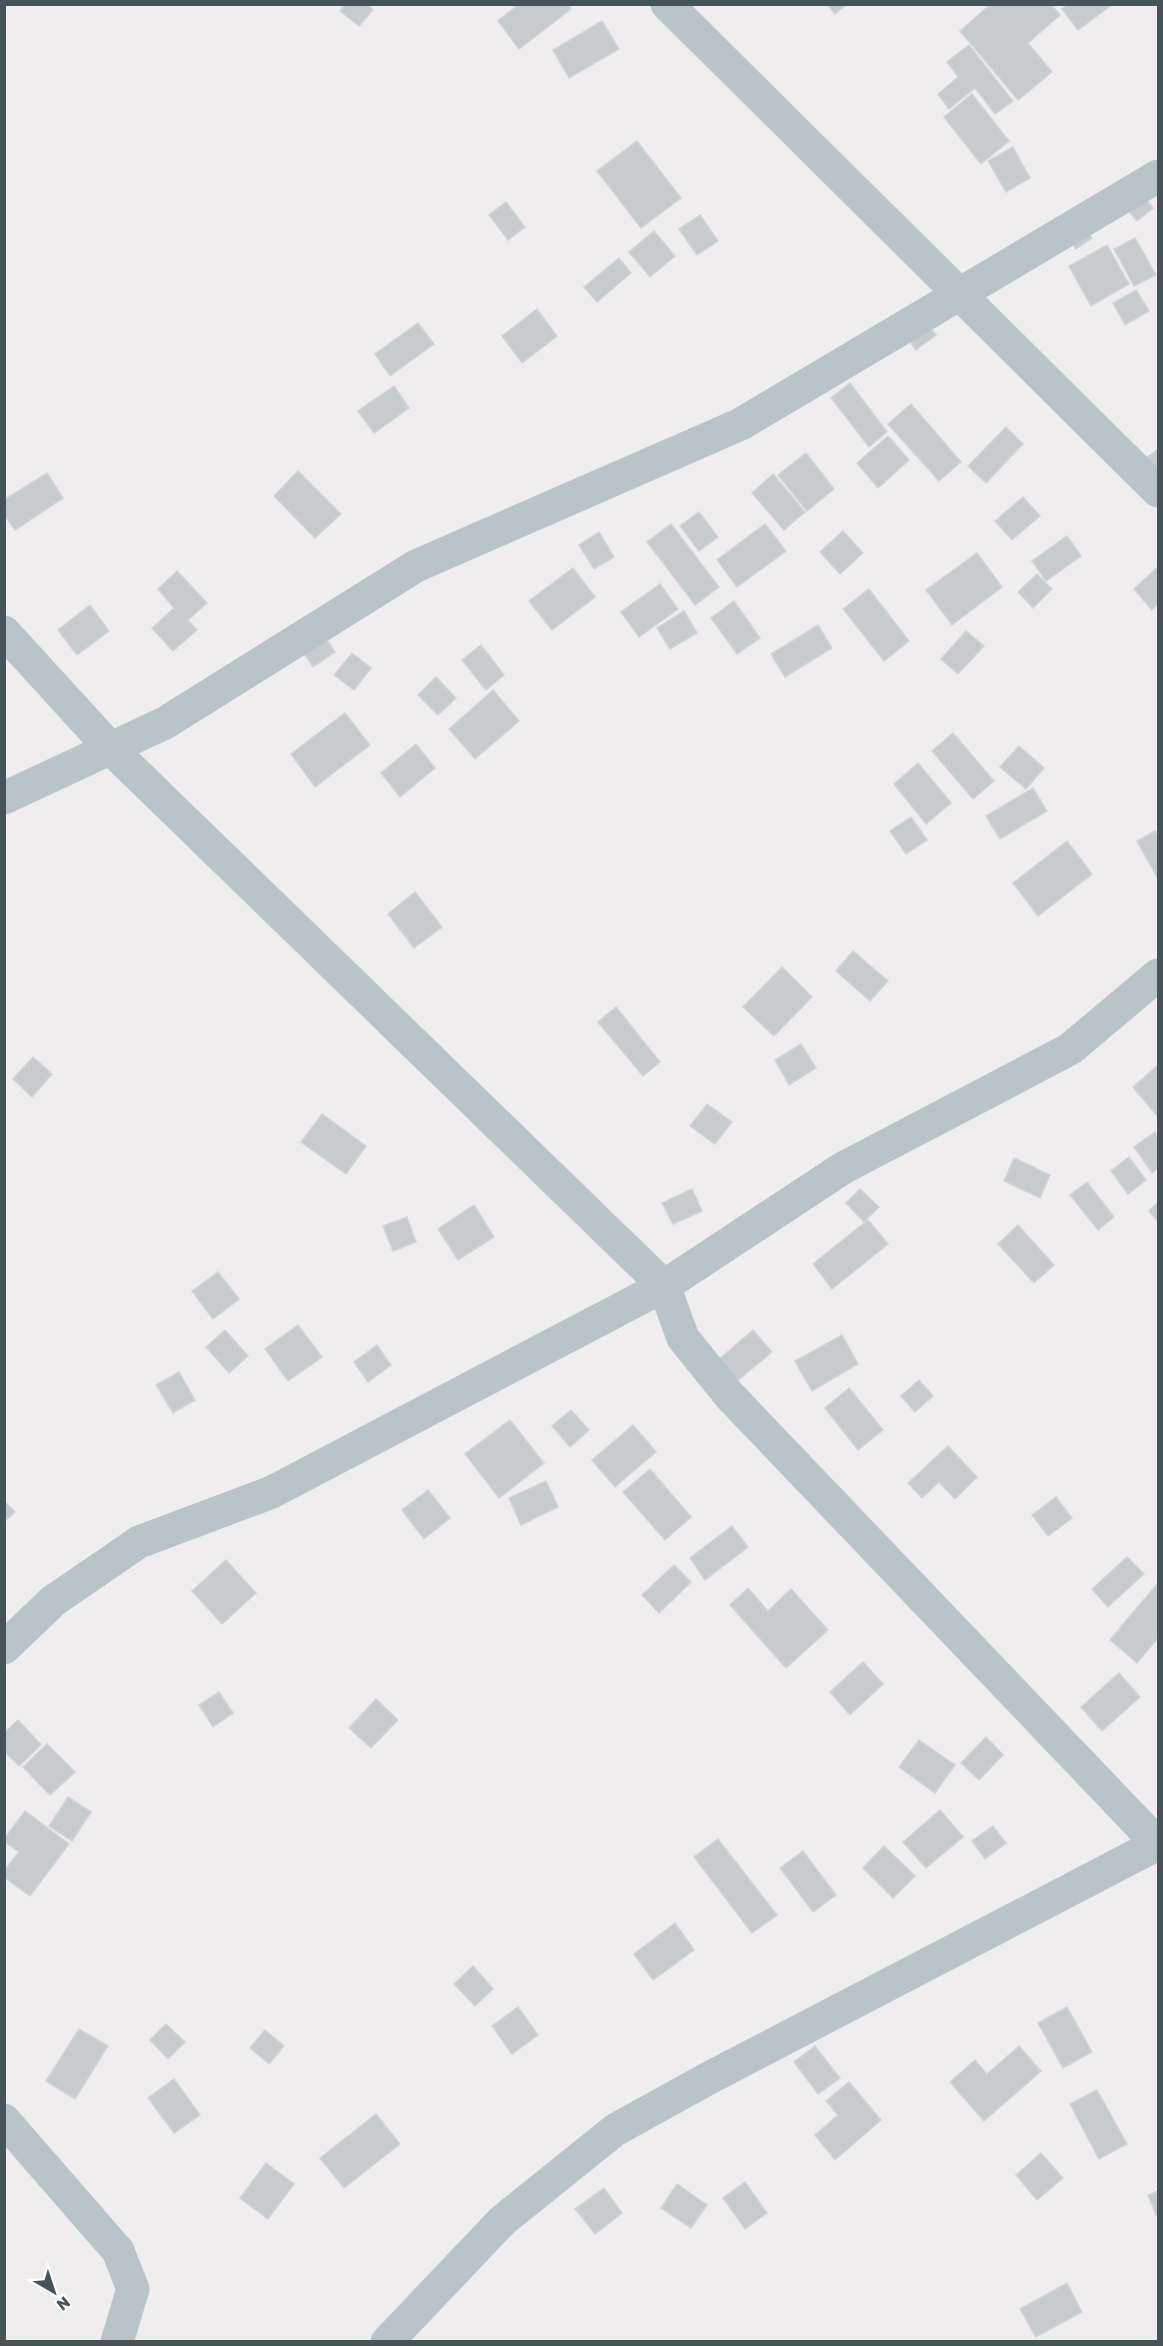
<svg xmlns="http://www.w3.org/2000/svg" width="1163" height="2346" viewBox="0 0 1163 2346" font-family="Rubik,sans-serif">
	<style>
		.building { fill: #c7cbce; stroke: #d1d4d8; stroke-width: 1.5 }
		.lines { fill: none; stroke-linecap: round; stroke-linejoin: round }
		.minor { stroke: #b9c4c9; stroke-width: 33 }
	</style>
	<rect width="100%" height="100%" fill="#efeded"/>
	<g class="building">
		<path d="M346 4H367L373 10 359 26 340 11Z"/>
		<path d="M519 4H568L571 9 519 49 498 21Z"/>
		<path d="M827 4H847L835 14Z"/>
		<path d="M991 4H1051L1060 15 1028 43 1052 72 1018 100 960 31Z"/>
		<path d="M1069 4H1113L1078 30 1062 9Z"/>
		<path d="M602 21 619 49 569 78 553 50Z"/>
		<path d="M969 45 1013 101 995 114 975 88 949 109 938 94 958 77 947 62Z"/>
		<path d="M972 94 1009 141 981 164 944 117Z"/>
		<path d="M637 141 681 198 641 228 597 171Z"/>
		<path d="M1013 147 1030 178 1006 192 988 161Z"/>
		<path d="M1135 186 1153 208 1137 221 1119 199Z"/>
		<path d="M506 202 525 227 508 240 489 215Z"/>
		<path d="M700 215 718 241 697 255 679 229Z"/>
		<path d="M1079 220 1092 238 1076 249 1063 232Z"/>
		<path d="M654 231 675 256 650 277 629 252Z"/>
		<path d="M1135 238 1156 275 1134 286 1114 249Z"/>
		<path d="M1107 245 1129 284 1091 306 1069 266Z"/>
		<path d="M619 258 631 273 597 302 584 287Z"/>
		<path d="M1136 290 1149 311 1125 325 1113 303Z"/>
		<path d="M537 309 557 336 522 363 502 336Z"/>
		<path d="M918 312 936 335 916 350 899 327Z"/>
		<path d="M418 323 434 344 390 376 375 354Z"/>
		<path d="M850 383 887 432 869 447 831 398Z"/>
		<path d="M394 386 409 408 374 433 358 411Z"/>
		<path d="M911 404 961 462 939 481 888 424Z"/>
		<path d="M1006 427 1023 444 986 483 968 466Z"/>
		<path d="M888 436 909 460 878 488 857 463Z"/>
		<path d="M1158 449V471L1145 459Z"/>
		<path d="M806 453 834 489 807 511 778 475Z"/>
		<path d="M298 471 341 514 315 538 274 496Z"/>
		<path d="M47 473 63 498 15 530 4 514V500Z"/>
		<path d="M773 474 805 512 784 530 752 493Z"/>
		<path d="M1023 497 1040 516 1012 540 995 521Z"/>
		<path d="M699 512 718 537 699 551 680 526Z"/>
		<path d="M671 524 719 587 695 605 647 542Z"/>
		<path d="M765 524 786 551 737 587 717 560Z"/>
		<path d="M843 531 863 553 840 574 820 552Z"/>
		<path d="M599 532 614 557 594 569 579 545Z"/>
		<path d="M1067 536 1081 556 1046 581 1032 561Z"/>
		<path d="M977 553 1002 587 952 625 926 590Z"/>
		<path d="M1158 567V604L1152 610 1134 589Z"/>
		<path d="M573 568 595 597 552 630 529 601Z"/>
		<path d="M177 571 207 603 188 620 197 630 173 651 152 628 174 608 158 589Z"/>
		<path d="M1037 574 1052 589 1033 608 1018 592Z"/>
		<path d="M660 584 678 609 639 637 621 612Z"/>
		<path d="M869 589 909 641 884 661 843 609Z"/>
		<path d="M734 601 760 638 737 654 711 618Z"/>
		<path d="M90 605 109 631 77 655 58 630Z"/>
		<path d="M684 611 697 633 670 649 657 628Z"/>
		<path d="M818 625 832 648 785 677 771 654Z"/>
		<path d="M966 631 984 646 958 674 941 659Z"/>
		<path d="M323 634 335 652 313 667 301 649Z"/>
		<path d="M481 645 504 675 486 690 462 660Z"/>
		<path d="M352 653 371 668 354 690 334 675Z"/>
		<path d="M436 677 456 698 438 715 418 695Z"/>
		<path d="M493 690 519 721 475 759 449 729Z"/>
		<path d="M345 713 370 745 315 787 291 754Z"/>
		<path d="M953 733 994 781 973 799 932 751Z"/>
		<path d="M416 744 435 768 400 797 381 773Z"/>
		<path d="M1019 746 1044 768 1026 789 1000 767Z"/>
		<path d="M918 763 951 803 926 824 894 784Z"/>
		<path d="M1033 788 1047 811 1000 839 986 816Z"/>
		<path d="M911 817 927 840 906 854 890 831Z"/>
		<path d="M1155 831 1158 836V879L1137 841Z"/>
		<path d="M1067 841 1092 874 1038 916 1013 883Z"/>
		<path d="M415 892 442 927 414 948 388 914Z"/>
		<path d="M853 951 888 981 870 1001 836 971Z"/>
		<path d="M782 967 812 997 774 1036 743 1007Z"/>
		<path d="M616 1007 660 1062 643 1076 598 1022Z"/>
		<path d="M801 1044 816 1068 789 1085 775 1060Z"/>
		<path d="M33 1057 52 1074 32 1097 13 1079Z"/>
		<path d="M1158 1065V1117L1133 1087Z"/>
		<path d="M707 1104 732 1122 715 1144 690 1126Z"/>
		<path d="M322 1114 366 1146 346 1174 301 1142Z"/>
		<path d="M1155 1132 1158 1137V1168L1152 1173 1134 1147Z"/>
		<path d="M1129 1157 1146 1180 1128 1194 1111 1171Z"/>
		<path d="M1014 1158 1050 1175 1040 1198 1004 1181Z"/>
		<path d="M1087 1182 1114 1217 1098 1230 1070 1195Z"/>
		<path d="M692 1189 702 1211 673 1224 662 1203Z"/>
		<path d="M860 1189 879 1207 864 1222 846 1203Z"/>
		<path d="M1158 1202V1222L1149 1211Z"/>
		<path d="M474 1205 494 1237 458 1260 438 1229Z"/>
		<path d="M407 1217 416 1242 393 1251 383 1226Z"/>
		<path d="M868 1220 888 1244 832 1289 813 1264Z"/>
		<path d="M1018 1225 1054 1265 1034 1283 998 1244Z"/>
		<path d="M218 1272 239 1299 213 1319 192 1291Z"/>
		<path d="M298 1325 322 1357 288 1381 265 1349Z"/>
		<path d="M225 1330 248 1356 229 1373 206 1347Z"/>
		<path d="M753 1330 772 1352 737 1381 718 1360Z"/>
		<path d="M842 1335 858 1364 812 1391 795 1361Z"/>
		<path d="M377 1345 391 1365 368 1382 354 1362Z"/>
		<path d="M179 1372 195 1400 173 1413 156 1385Z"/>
		<path d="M919 1380 933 1396 915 1412 901 1396Z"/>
		<path d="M849 1388 883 1430 858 1450 825 1408Z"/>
		<path d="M571 1410 589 1430 570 1447 552 1426Z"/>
		<path d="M510 1420 544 1463 499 1498 465 1454Z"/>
		<path d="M633 1425 656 1452 615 1487 592 1460Z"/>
		<path d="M948 1446 977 1477 955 1499 939 1482 922 1498 908 1483Z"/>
		<path d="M650 1469 691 1517 665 1540 623 1492Z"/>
		<path d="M546 1481 558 1507 521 1525 509 1498Z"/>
		<path d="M428 1490 450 1518 424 1539 402 1510Z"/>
		<path d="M1056 1497 1072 1518 1048 1536 1032 1515Z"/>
		<path d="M4 1501 15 1512 4 1522Z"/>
		<path d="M732 1526 748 1547 705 1580 690 1558Z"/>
		<path d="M1127 1557 1144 1574 1108 1607 1092 1589Z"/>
		<path d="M226 1560 256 1593 222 1624 192 1591Z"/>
		<path d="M674 1565 691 1582 659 1613 642 1595Z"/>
		<path d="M1158 1583V1638L1137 1663 1110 1640Z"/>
		<path d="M748 1588 768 1611 791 1589 828 1630 786 1668 730 1605Z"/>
		<path d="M863 1662 883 1684 850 1715 830 1692Z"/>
		<path d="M1119 1673 1140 1697 1102 1731 1081 1707Z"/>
		<path d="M219 1692 233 1713 213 1727 199 1705Z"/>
		<path d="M376 1699 398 1720 371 1748 349 1728Z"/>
		<path d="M18 1720 41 1745 19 1766 4 1751V1733Z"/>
		<path d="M986 1737 1003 1755 979 1780 961 1763Z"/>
		<path d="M919 1740 955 1765 935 1793 899 1767Z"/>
		<path d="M47 1744 75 1772 50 1795 23 1767Z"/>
		<path d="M68 1797 91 1812 72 1841 49 1826Z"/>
		<path d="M940 1810 963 1837 926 1868 903 1842Z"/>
		<path d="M25 1811 69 1844 30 1896 4 1877V1871L19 1852 4 1841V1839Z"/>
		<path d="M993 1826 1006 1843 985 1859 972 1841Z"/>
		<path d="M718 1839 777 1915 752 1933 694 1857Z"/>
		<path d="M884 1846 915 1876 893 1898 863 1868Z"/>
		<path d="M803 1851 836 1895 813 1912 780 1868Z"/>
		<path d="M675 1923 694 1950 653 1980 634 1954Z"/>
		<path d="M473 1966 493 1989 475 2006 454 1984Z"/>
		<path d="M518 2007 538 2035 512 2054 492 2026Z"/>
		<path d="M1067 2007 1092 2052 1063 2068 1038 2023Z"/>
		<path d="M166 2024 185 2042 168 2059 150 2040Z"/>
		<path d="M79 2029 108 2046 75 2099 46 2081Z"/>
		<path d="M265 2030 284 2046 269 2064 250 2048Z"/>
		<path d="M815 2046 840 2078 818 2094 794 2062Z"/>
		<path d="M1019 2046 1041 2071 984 2121 950 2082 975 2060 987 2074Z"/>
		<path d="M174 2079 200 2115 174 2133 148 2098Z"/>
		<path d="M849 2082 881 2120 835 2160 815 2135 838 2115 826 2101Z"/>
		<path d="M1097 2090 1127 2144 1099 2159 1070 2104Z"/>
		<path d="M376 2114 400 2144 344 2188 320 2158Z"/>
		<path d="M1041 2153 1063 2178 1037 2200 1016 2175Z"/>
		<path d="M266 2163 294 2184 268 2219 240 2198Z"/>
		<path d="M745 2182 767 2213 745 2229 723 2198Z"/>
		<path d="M677 2184 707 2205 691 2228 661 2208Z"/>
		<path d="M604 2188 622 2213 595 2234 575 2209Z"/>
		<path d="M1158 2191V2214L1156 2215 1148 2195Z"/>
		<path d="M1067 2283 1082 2312 1036 2337 1020 2309Z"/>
	</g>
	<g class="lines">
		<g class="minor">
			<path d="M667 4 1158 491"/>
			<path d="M4 632 111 749 664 1286 683 1338 729 1395 1158 1844"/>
			<path d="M4 798 165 723 416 566 741 424 1158 176"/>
			<path d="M4 1648 53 1601 139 1542 272 1492 664 1286 843 1168 1070 1049 1158 975"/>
			<path d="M4 2120 118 2251 133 2289 117 2342"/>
			<path d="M387 2342 502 2221 615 2130 709 2078 1158 1844"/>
		</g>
	</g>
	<rect width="1163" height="2346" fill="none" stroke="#465359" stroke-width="12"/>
	<g transform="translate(54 2292) rotate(141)" stroke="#ffffff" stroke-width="4.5" paint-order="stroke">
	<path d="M0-4.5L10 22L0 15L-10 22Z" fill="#465359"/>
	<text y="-9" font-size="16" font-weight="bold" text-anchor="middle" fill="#465359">N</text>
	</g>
</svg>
